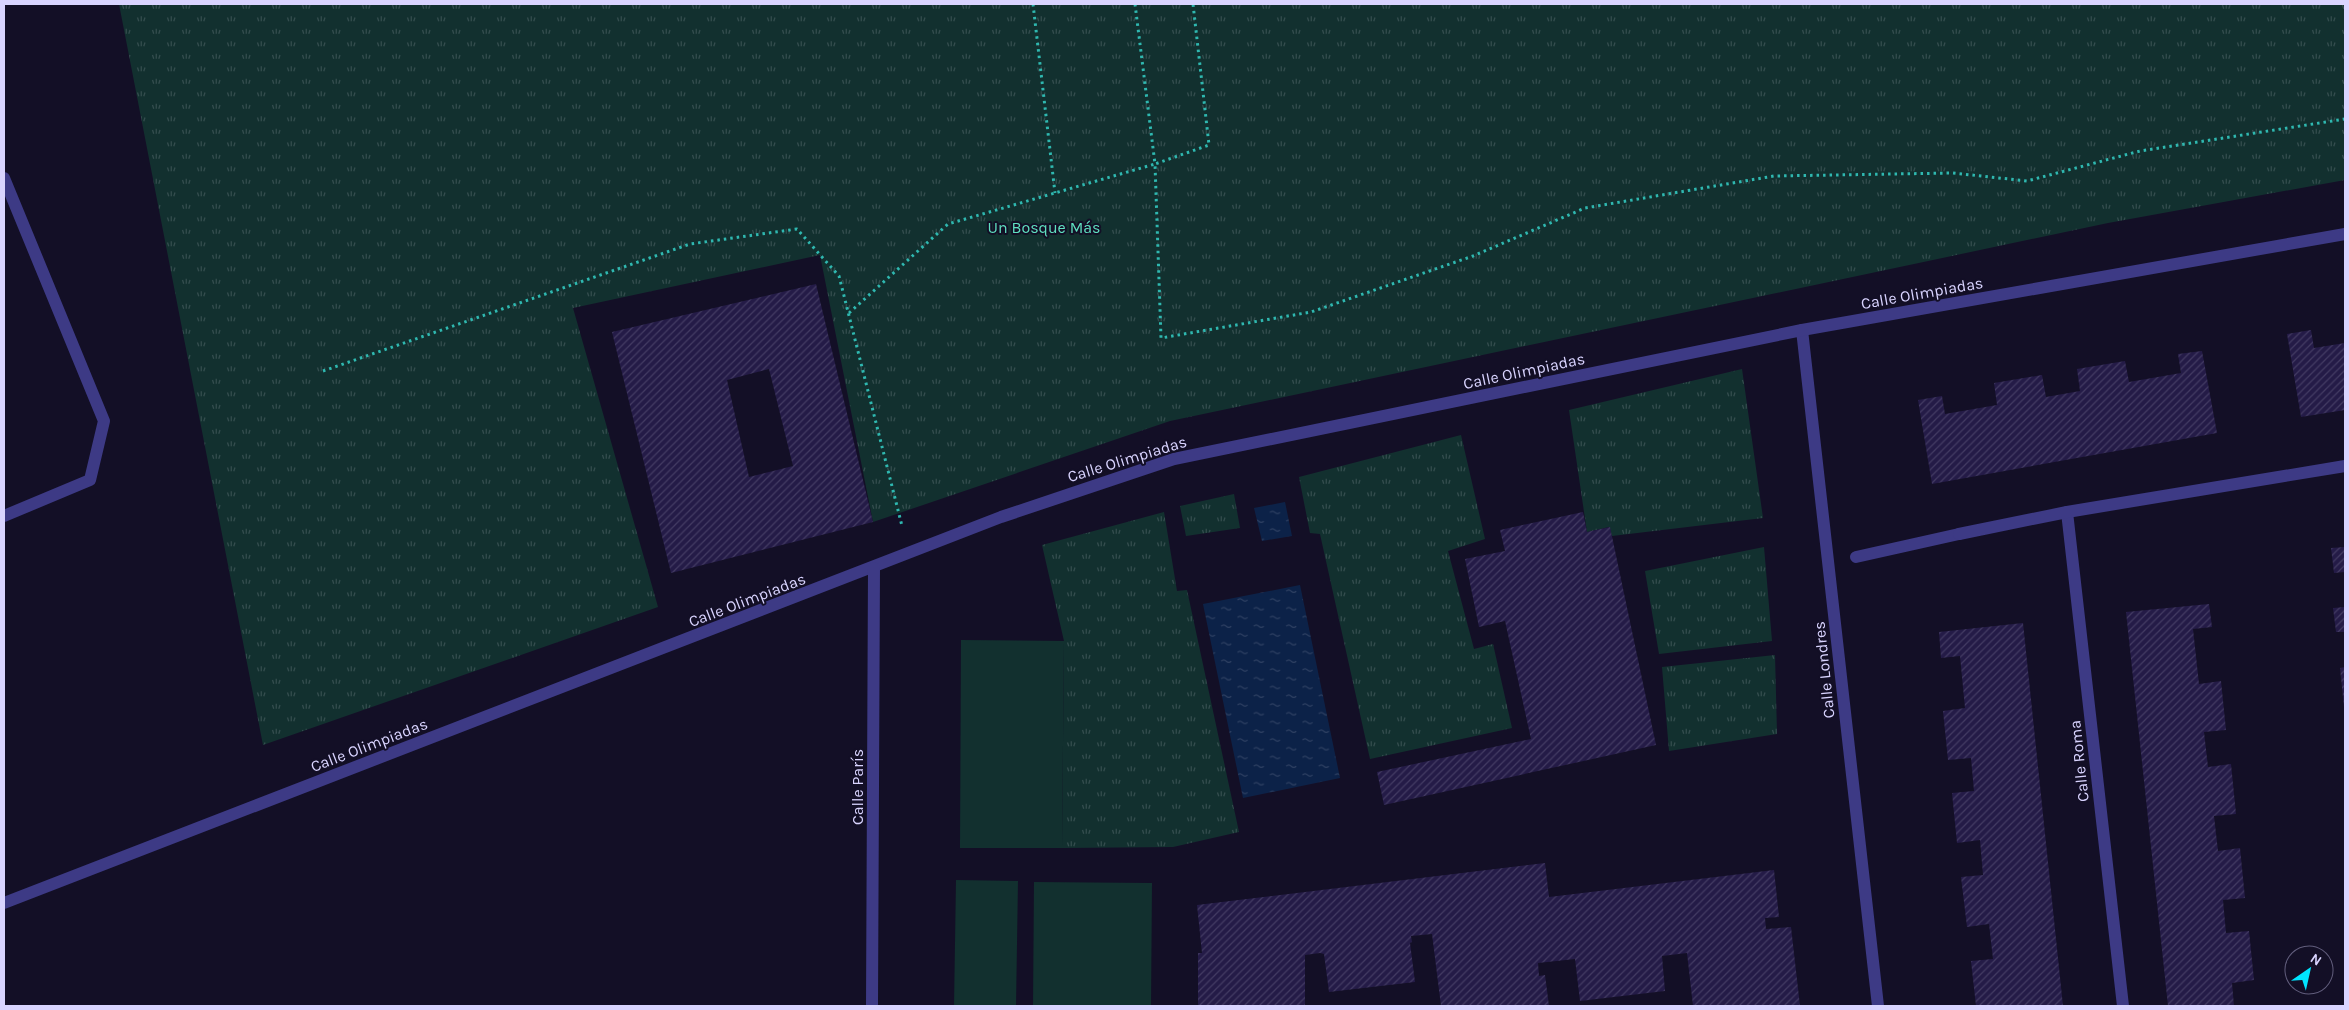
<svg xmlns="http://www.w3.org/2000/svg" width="2349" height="1010" viewBox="0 0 2349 1010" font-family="Karla,sans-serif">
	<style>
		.grass { fill: url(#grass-tufts) }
		.pitch { fill: #12302f }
		.water { fill: url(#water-ripples) }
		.building { fill: url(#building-hatch); fill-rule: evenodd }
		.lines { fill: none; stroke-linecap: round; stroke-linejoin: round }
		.path { stroke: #2fb8b0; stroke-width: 3; stroke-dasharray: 2.5 4; stroke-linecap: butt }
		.service { stroke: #3d3a85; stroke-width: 12 }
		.pedestrian { stroke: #3d3a85; stroke-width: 12 }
		.minor { stroke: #3d3a85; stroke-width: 12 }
		.labels { text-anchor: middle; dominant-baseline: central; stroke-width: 4; stroke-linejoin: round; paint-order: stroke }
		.park-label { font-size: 16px; fill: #5fe0c0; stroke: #130f26 }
		.street-label { font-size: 16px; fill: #d9d4ff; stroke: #130f26 }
	</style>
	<defs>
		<pattern id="grass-tufts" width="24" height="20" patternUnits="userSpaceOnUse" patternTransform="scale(1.25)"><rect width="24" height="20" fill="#12302f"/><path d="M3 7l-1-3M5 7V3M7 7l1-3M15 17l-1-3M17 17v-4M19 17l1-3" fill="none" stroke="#344d4e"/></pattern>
		<pattern id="water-ripples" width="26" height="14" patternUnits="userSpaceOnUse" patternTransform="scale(1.25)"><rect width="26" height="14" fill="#0c2248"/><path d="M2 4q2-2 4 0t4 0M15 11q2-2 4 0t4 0" fill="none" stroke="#2f4163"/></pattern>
		<pattern id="building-hatch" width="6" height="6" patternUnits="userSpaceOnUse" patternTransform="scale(1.25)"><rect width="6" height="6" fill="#241b47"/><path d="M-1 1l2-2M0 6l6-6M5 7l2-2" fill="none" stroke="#433b63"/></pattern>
	</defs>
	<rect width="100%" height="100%" fill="#130f26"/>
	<g class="grass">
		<path d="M119 4H2345V180L2108 223 1170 421 873 522 820 255 573 308 658 607 263 745Z"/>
		<path d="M1742 369 1763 518 1612 536 1609 527 1587 532 1569 410Z"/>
		<path d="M1461 435 1485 539 1448 551 1474 649 1493 644 1512 728 1370 759 1320 534 1310 533 1299 477Z"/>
		<path d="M1234 494 1240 528 1186 536 1180 506Z"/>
		<path d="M1164 512 1177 591 1187 590 1239 832 1173 847 1062 848 1064 641 1042 545Z"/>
		<path d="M1764 547 1772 641 1659 654 1645 571Z"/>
		<path d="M1775 655 1777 734 1669 751 1662 667Z"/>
	</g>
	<g class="pitch">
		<path d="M961 640 1064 641 1062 848H960Z"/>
		<path d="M956 880 1018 881 1016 1006H954Z"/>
		<path d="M1034 882 1152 883 1151 1006H1033Z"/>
	</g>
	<g class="water">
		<path d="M1285 502 1292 536 1262 541 1254 508Z"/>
		<path d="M1300 585 1340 778 1243 798 1203 604Z"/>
	</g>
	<g class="building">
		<path d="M816 284 873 522 671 573 612 332ZM769 369 793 466 749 477 727 380Z"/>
		<path d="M2311 330 2314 348 2345 343V410L2301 417 2287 334Z"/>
		<path d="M2202 351 2217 433 1932 484 1918 400 1942 396 1945 414 1997 405 1994 383 2042 375 2046 397 2080 391 2077 369 2125 361 2129 382 2181 373 2178 354Z"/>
		<path d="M1583 512 1587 532 1610 527 1656 745 1384 805 1377 772 1531 739 1505 621 1479 627 1465 559 1505 551 1500 530Z"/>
		<path d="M2345 547V572L2334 573 2331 548Z"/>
		<path d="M2209 604 2212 627 2193 629 2199 684 2221 681 2226 730 2204 732 2208 767 2231 764 2236 814 2214 816 2218 851 2240 848 2245 898 2223 900 2226 933 2249 931 2254 980 2232 983 2234 1006H2168L2126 612Z"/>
		<path d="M2345 607V632H2336L2333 608Z"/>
		<path d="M2023 623 2063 1006H1976L1971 961 1993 959 1989 924 1967 927 1961 877 1983 875 1980 840 1957 843 1952 793 1974 791 1971 758 1948 760 1943 711 1965 708 1960 656 1941 658 1939 632Z"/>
		<path d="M2345 667V707H2344L2340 668Z"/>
		<path d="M1545 863 1549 897 1774 870 1779 917 1765 918 1766 929 1791 927 1800 1006H1693L1687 953 1662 956 1665 991 1580 1001 1575 959 1538 963 1539 976 1545 975 1549 1006H1441L1432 934 1411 936 1412 942 1410 943 1415 982 1329 992 1324 954 1320 953 1305 955V1006H1198V953H1202L1197 905Z"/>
	</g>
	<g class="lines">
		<g class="path">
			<path d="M1033 4 1055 193"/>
			<path d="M1135 4 1155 164 1209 145 1193 4"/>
			<path d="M849 313 948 224 1155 164 1161 338 1311 312 1473 256 1585 208 1774 176 1953 173 2027 181 2140 151 2345 119"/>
			<path d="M323 371 690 244 797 229 839 276 902 526"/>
		</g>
		<path class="service" d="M4 178 104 421 90 480 4 516"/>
		<path class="pedestrian" d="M1856 557 1959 534"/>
		<g class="minor">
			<path d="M1802 330 1878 1006"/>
			<path d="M2067 512 2123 1006"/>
			<path d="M1959 534 2067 512 2345 466"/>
			<path d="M4 903 1001 517 1174 459 1802 330 2345 234"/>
			<path d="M872 1006 874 568"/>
		</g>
	</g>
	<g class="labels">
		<g class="park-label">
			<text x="1044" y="227">Un Bosque Más</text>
		</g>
		<g class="street-label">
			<text transform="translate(1922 293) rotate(-10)">Calle Olimpiadas</text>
			<text transform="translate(1524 371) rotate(-12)">Calle Olimpiadas</text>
			<text transform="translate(1127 459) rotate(-17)">Calle Olimpiadas</text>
			<text transform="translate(747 600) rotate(-21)">Calle Olimpiadas</text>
			<text transform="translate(1824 670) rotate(-96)">Calle Londres</text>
			<text transform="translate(369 745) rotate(-21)">Calle Olimpiadas</text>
			<text transform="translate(2079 761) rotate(-96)">Calle Roma</text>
			<text transform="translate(857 787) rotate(-90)">Calle París</text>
		</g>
	</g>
	<rect width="2349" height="1010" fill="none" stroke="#d9d4ff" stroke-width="10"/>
	<g transform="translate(2309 970) rotate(34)"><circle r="24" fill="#130f26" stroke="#625e7d"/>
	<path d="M0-4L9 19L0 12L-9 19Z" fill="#00e5ff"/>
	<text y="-8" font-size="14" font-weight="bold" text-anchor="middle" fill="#d9d4ff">N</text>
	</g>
</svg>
